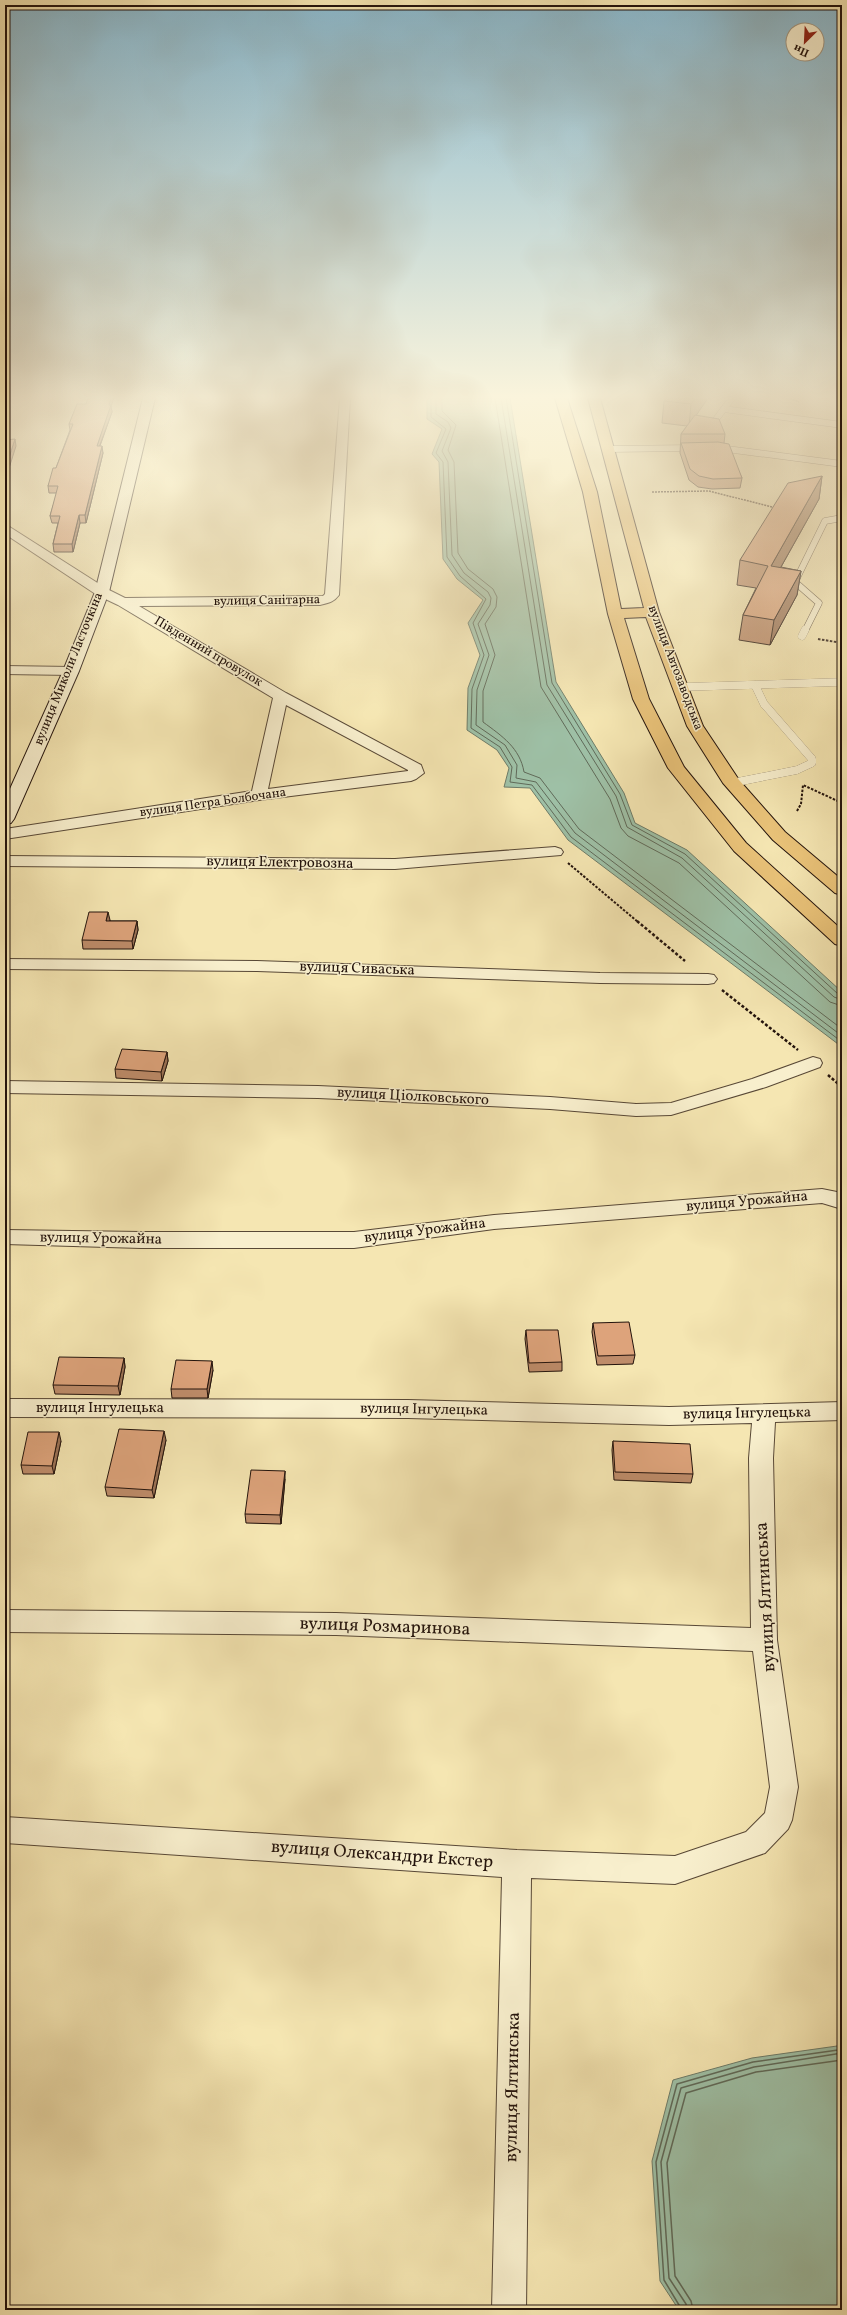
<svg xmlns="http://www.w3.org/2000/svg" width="847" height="2315" viewBox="0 0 847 2315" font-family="Vollkorn,serif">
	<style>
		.water { fill: #9ec0a6; stroke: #6d7b68 }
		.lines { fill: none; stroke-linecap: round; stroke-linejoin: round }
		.shore-far1 { stroke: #606a59; stroke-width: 1 }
		.shore { stroke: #606a59; stroke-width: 1.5 }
		.lane-far1-casing { stroke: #584836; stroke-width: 7 }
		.lane-casing { stroke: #584836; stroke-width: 8 }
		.street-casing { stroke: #584836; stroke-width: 2 }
		.secondary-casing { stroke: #23130c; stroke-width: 2 }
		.primary-casing { stroke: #23130c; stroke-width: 2 }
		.path-far2 { stroke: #23130c; stroke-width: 1.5; stroke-dasharray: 2 1; stroke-linecap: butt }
		.path-far1 { stroke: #23130c; stroke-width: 2; stroke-dasharray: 2.5 1.5; stroke-linecap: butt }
		.path { stroke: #23130c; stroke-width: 2.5; stroke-dasharray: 3 2; stroke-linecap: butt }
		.lane-far1 { stroke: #f8efcd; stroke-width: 6 }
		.lane { stroke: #f8efcd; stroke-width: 8 }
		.street { fill: #f8efcd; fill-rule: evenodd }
		.secondary { fill: #f8efcd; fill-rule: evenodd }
		.primary { fill: #eac379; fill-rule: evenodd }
		.wall { fill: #be8c6a; stroke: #23130c }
		.shaded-wall { fill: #9b7256; stroke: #23130c }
		.building { fill: #dda37b; stroke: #23130c }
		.labels { text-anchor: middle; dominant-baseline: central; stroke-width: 3; stroke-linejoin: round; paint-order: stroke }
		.far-street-label { font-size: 13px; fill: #23130c; stroke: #f8efcd }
		.street-label { font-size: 15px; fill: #23130c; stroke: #f8efcd }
		.near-street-label { font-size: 18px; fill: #23130c; stroke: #f8efcd }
	</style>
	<rect width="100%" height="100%" fill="#f5e6b2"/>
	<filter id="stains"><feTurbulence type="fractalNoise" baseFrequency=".005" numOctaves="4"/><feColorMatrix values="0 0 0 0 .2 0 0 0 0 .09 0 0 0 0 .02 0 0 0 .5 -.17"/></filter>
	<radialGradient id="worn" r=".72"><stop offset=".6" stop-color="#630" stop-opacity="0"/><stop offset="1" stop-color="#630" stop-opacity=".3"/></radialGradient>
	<g class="water">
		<path d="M427 398H510L556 682 624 793 635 823 687 850 842 992V1047L568 840 530 788 504 787 509 768 497 750 467 730 468 688 480 655 468 623 483 600 457 579 443 559 439 462 432 454 442 429 427 419Z"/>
		<path d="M842 2040V2310H679L660 2281 652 2161 673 2080 752 2058 837 2046Z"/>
	</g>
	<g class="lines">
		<g class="shore-far1">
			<path d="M431 398V417L446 429 436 453 443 462 447 557 460 576 486 599 473 623 484 655 472 689 471 728 500 747 512 767 510 782 532 785 571 837 842 1042"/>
			<path d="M436 398V414L448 422 451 428 442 451 448 462 452 555 464 573 488 592 491 598 490 605 478 624 489 655 477 690 476 725 505 745 517 765 516 778 536 782 575 833 842 1036"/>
			<path d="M442 398V411L456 425 448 450 454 462 458 553 468 569 493 589 497 597 496 607 485 624 495 655 483 691V722C502 736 520 748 524 772L540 778 579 829 842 1029"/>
			<path d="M495 398 541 687 610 799 621 828 628 836 679 863 830 1002 842 1006"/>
			<path d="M501 398 547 685 616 796 627 827 682 858 834 997 842 1000"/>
			<path d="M506 398 552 683 620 794 632 825 685 854 838 994 842 995"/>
		</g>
		<g class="shore">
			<path d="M682 2310 664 2280 656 2162 677 2084 753 2062 838 2050 842 2046"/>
			<path d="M687 2310 686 2304 669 2278 661 2162 681 2088 754 2067 842 2053"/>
			<path d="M693 2310 691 2301 675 2276 667 2163 686 2093 756 2072 842 2060"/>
		</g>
		<g class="lane-far1-casing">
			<g id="lane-far1">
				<path d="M724 409 842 425"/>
				<path d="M714 422 732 398"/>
				<path d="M719 448 842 464"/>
				<path d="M609 449 693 448"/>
				<path d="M805 631 819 603 795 582 825 521 842 518"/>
			</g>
		</g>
		<g class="lane-casing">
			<g id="lane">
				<path d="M802 636 805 630"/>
				<path d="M681 687 842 682"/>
				<path d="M732 783 797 770 812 763V759L764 704 755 685"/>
			</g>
		</g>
		<g class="street-casing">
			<g id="street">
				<path d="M340 398H350L339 595C334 602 328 603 320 605L139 606 286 693 421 765 424 773 416 779 411 781 259 800 5 839V829L252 791 273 698 118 605 97 595 5 534V524L107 589 125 598 323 596 325 594ZM286 705 408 770V771L268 789Z"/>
				<path d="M5 666 71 667 78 671 71 675 5 674Z"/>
				<path d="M555 847 561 849 563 852 561 855 395 869 5 866V856L395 859Z"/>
				<path d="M5 959 257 961 600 973 708 974 714 975 717 979 714 983 708 984 600 983 257 971 5 969Z"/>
				<path d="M813 1057 820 1059 822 1063 820 1067 766 1087 671 1115 636 1116 550 1109 318 1098 5 1093V1081L318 1086 550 1097 636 1104 671 1103 752 1079Z"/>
				<path d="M822 1189 842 1193V1209L822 1203 494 1229 354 1248H141L5 1244V1230L141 1232H354L494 1215Z"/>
				<path d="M5 1399 408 1400 669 1407 842 1402V1420L775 1422 773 1458 777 1640 798 1787 792 1820 788 1829 765 1853 675 1884 531 1878 526 2310H492L502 1877 5 1843V1817L517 1850 675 1856 746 1832 765 1813 770 1787 753 1651 336 1635 5 1632V1610L336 1613 751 1628 749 1458 752 1423 669 1425 408 1418 5 1417Z"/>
			</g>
		</g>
		<g class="secondary-casing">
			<path id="secondary" d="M143 398H155L109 592 79 671 14 819 11 823 5 824V800L63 671 95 592Z"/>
		</g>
		<g class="primary-casing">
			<path id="primary" d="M555 398H567L597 492 621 609 644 608 588 398H600L659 612 703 726 739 780 785 832 842 880V895L835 893 773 840 723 783 687 726 646 617 624 618 649 699 684 767 746 843 842 930V946L835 944 734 851 668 768 633 699 608 614 583 492Z"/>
		</g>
		<g class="path-far2">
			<path d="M790 398 799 402"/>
			<path d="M652 492 709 491 776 508"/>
		</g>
		<g class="path-far1">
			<path d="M818 639 842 643"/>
			<path d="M797 811 801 804 803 785 842 803"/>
			<path d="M568 863 638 922"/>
		</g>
		<g class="path">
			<path d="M637 921 685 961"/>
			<path d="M722 990 798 1050"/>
			<path d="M828 1075 842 1087"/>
		</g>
		<use href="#lane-far1" class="lane-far1"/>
		<use href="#lane" class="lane"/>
		<use href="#street" class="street"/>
		<use href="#secondary" class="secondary"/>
		<use href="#primary" class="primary"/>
	</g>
	<g class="wall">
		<path d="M708 398 696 415 725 434 724 443 742 478 740 488 712 489 698 487 689 480 680 453 681 434 687 426 662 423 664 401Z"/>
		<path d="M86 404 111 406 112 412 100 446 103 453 86 523H80L73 552H54L53 544 58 523H52L50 516 57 493H49L48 486 56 468 70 430 69 424Z"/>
		<path d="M822 476 819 499 781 567 801 571 797 595 770 645 739 640 743 615 756 588 737 585 740 560Z"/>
		<path d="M110 920V921H137L138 930 133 949H83L82 940Z"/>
		<path d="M167 1052 168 1061 162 1081 116 1078 115 1069Z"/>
		<path d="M593 1323 635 1355 633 1364 597 1365 592 1332Z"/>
		<path d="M526 1330 562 1362V1371L529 1372 525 1339Z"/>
		<path d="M124 1358 125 1367 120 1395 55 1394 53 1385Z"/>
		<path d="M213 1370 208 1398H172L171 1389Z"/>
		<path d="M166 1440 154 1498 107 1496 105 1487Z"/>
		<path d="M61 1441 54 1474H23L21 1465Z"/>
		<path d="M613 1441 693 1474 691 1483 614 1480 612 1450Z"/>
		<path d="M285 1479 281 1524 246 1523 245 1514Z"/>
	</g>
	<g class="shaded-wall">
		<path d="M111 398H114L111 406 112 412 97 453V446Z"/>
		<path d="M695 398H708L689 426 691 404Z"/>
		<path d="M15 439 16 446 5 481V470Z"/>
		<path d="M102 446 103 453 86 523 85 515Z"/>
		<path d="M822 476 819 499 768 590 771 566Z"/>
		<path d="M79 515 80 523 73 552 72 544Z"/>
		<path d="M801 571 797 595 770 645 774 620Z"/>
		<path d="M108 912 110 920 107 929 106 921Z"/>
		<path d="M137 921 138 930 133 949 132 941Z"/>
		<path d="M167 1052 168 1061 162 1081 161 1072Z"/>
		<path d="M124 1358 125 1367 120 1395 118 1386Z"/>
		<path d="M212 1361 213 1370 208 1398 207 1389Z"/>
		<path d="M164 1431 166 1440 154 1498 152 1490Z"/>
		<path d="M59 1432 61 1441 54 1474 52 1466Z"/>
		<path d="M285 1471V1479L281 1524 280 1515Z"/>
	</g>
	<g class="building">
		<path d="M88 398H111L109 405H111L97 446H102L85 515H79L72 544H53L60 516H50L58 486H48L53 468H56L73 424H69L77 404H86Z"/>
		<path d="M666 398H695L691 404 664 401Z"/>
		<path d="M695 415 719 419 725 434H681Z"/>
		<path d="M15 439 5 470V440Z"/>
		<path d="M718 442 729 444 742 478 713 479 699 476 690 469 681 443Z"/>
		<path d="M822 476 771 566 801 571 774 620 743 615 768 566 740 560 788 483Z"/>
		<path d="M89 912H108L106 921H137L132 941 82 940Z"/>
		<path d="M122 1049 167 1052 161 1072 115 1069Z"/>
		<path d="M629 1322 635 1355 598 1356 593 1323Z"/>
		<path d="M526 1330H558L562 1362 529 1363Z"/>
		<path d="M59 1357 124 1358 118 1386 53 1385Z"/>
		<path d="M176 1360 212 1361 207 1389H171Z"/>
		<path d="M119 1429 164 1431 152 1490 105 1487Z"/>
		<path d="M28 1432H59L52 1466 21 1465Z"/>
		<path d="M613 1441 690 1444 693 1474 615 1472Z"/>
		<path d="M251 1470 285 1471 280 1515 245 1514Z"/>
	</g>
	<linearGradient id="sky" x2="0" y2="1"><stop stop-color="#8ab9ce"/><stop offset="0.55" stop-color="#faf4dc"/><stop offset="1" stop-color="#faf4dc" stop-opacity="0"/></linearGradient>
	<rect width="847" height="722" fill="url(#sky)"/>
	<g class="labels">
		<g class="far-street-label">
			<text transform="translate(267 601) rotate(-1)">вулиця Санітарна</text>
			<text transform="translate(208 652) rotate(31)">Південний провулок</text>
			<text transform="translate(675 668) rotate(69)">вулиця Автозаводська</text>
			<text transform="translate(69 669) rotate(-68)">вулиця Миколи Ласточкіна</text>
			<text transform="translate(213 803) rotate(-8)">вулиця Петра Болбочана</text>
		</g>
		<g class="street-label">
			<text transform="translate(280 863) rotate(1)">вулиця Електровозна</text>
			<text transform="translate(357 969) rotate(2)">вулиця Сиваська</text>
			<text transform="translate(413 1097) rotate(3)">вулиця Ціолковського</text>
			<text transform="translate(747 1202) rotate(-5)">вулиця Урожайна</text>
			<text transform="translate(425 1231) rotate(-7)">вулиця Урожайна</text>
			<text transform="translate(101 1239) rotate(1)">вулиця Урожайна</text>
			<text x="100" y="1408">вулиця Інгулецька</text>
			<text transform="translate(424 1410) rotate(1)">вулиця Інгулецька</text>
			<text transform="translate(747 1414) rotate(-1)">вулиця Інгулецька</text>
		</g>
		<g class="near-street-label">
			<text transform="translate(766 1597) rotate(-93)">вулиця Ялтинська</text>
			<text transform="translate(385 1627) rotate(2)">вулиця Розмаринова</text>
			<text transform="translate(382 1855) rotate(4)">вулиця Олександри Екстер</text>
			<text transform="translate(513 2087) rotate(-89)">вулиця Ялтинська</text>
		</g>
	</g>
	<rect width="847" height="2315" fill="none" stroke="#f5e6b2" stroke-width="20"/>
	<rect x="6" y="6" width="835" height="2303" fill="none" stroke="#23130c" stroke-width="2"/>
	<rect x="10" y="10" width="827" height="2295" fill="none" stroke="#23130c"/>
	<g transform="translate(805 42) rotate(204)"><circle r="19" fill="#f8efcd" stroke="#a39780"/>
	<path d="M0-3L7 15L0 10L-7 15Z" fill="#8f2418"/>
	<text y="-6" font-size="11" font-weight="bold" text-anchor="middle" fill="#23130c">Пн</text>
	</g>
	<rect width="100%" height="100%" filter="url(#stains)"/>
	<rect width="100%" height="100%" fill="url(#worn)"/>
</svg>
